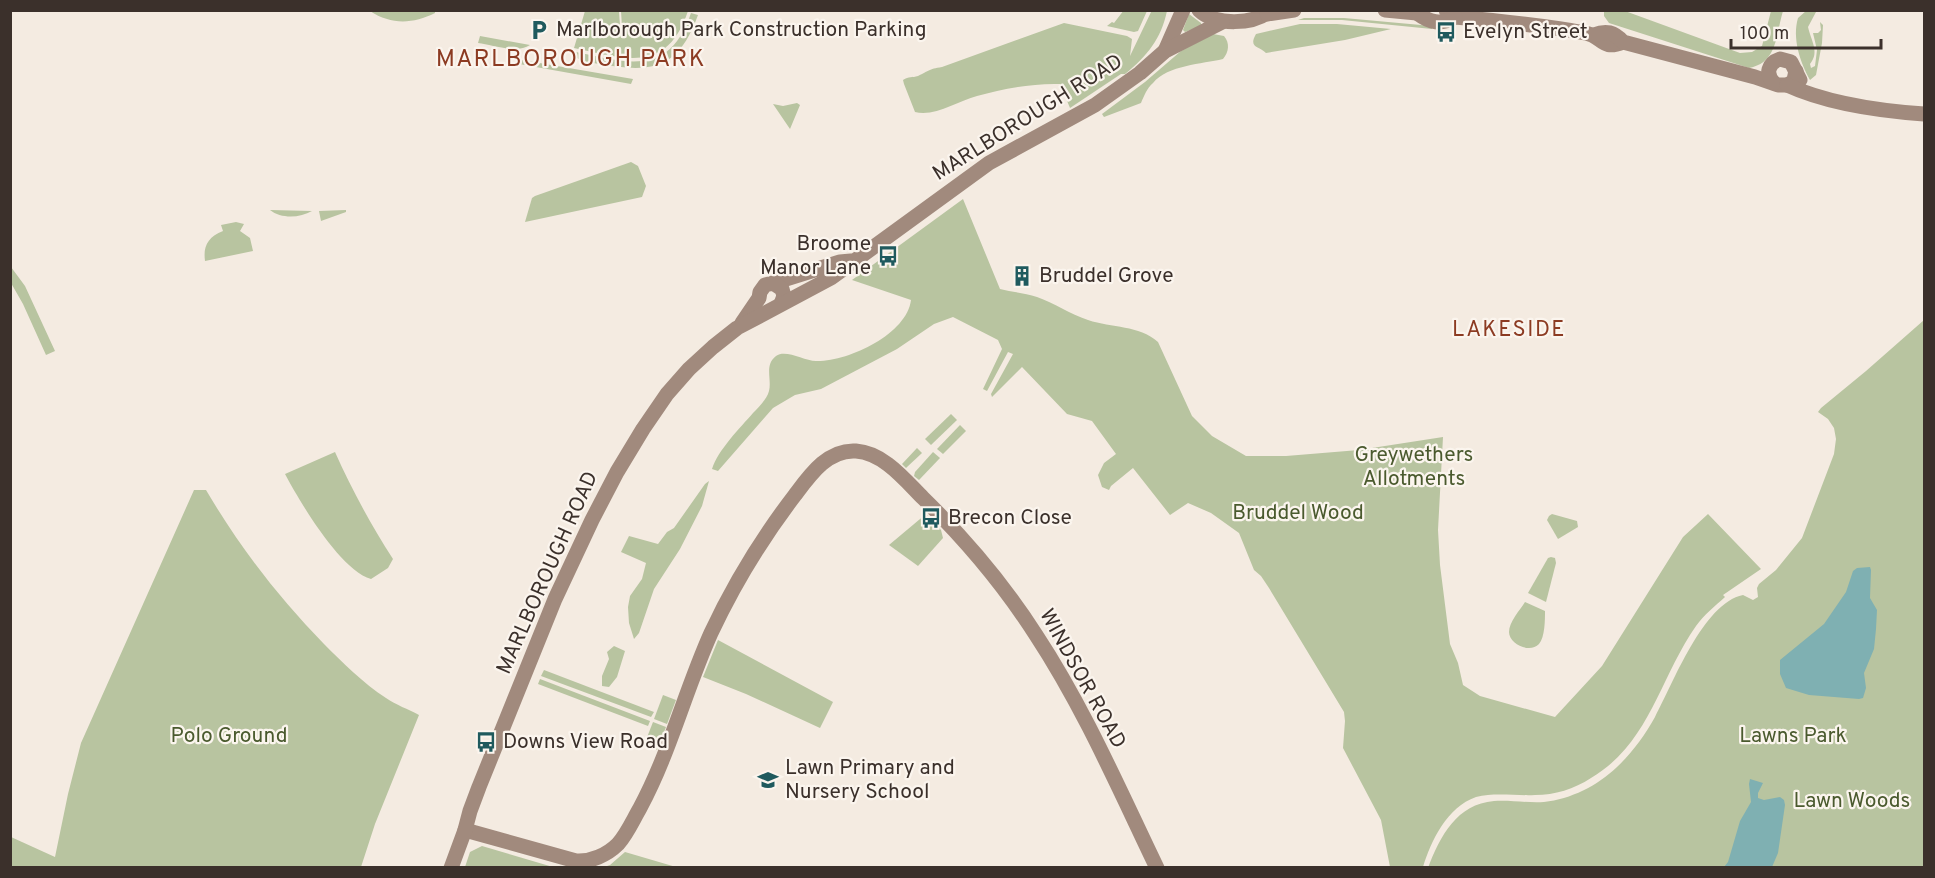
<svg xmlns="http://www.w3.org/2000/svg" width="1935" height="878" viewBox="0 0 1935 878" font-family="Overpass,sans-serif">
	<style>
		.green { fill: #b8c4a0 }
		.water { fill: #7fb0b2 }
		.lines { fill: none; stroke-linecap: round; stroke-linejoin: round }
		.secondary { stroke: #a18a7d; stroke-width: 15 }
		.labels { text-anchor: middle; dominant-baseline: central; stroke-width: 4.5; stroke-linejoin: round; paint-order: stroke }
		.poi-label { font-size: 21px; fill: #3b302b; stroke: #fbf5ee; text-anchor: start }
		.street-label { font-size: 21px; fill: #3b302b; stroke: #fbf5ee }
		.park-label { font-size: 21px; fill: #4a5a2e; stroke: #fbf5ee }
		.neighbourhood-label { font-size: 22px; letter-spacing: 1.5px; fill: #8c3b22; stroke: #fbf5ee }
		.quarter-label { font-size: 24px; letter-spacing: 1.5px; fill: #8c3b22; stroke: #fbf5ee }
	</style>
	<rect width="100%" height="100%" fill="#f4ebe1"/>
	<g class="green">
		<path d="M1124 10 1147 11 1138 31 1134 32 1107 26 1112 22 1114 23Z"/>
		<path d="M1152 10 1167 11C1161 39 1147 56 1125 74H1121L1070 108 1060 84C1033 83 1003 89 977 96 958 101 935 117 915 112L904 84 903 80C909 76 912 78 918 76 929 71 928 69 942 67L1064 23 1127 36 1132 39 1130 56Z"/>
		<path d="M370 11H435V13C413 24 391 25 370 11Z"/>
		<path d="M585 11H619L620 26 622 27 621 11H688C667 74 626 59 574 48Z"/>
		<path d="M1604 11H1625L1740 53 1752 52 1762 46 1771 11H1783C1776 33 1778 63 1749 68L1609 23 1604 16Z"/>
		<path d="M1806 11 1816 12 1808 27C1811 41 1820 52 1810 64L1811 68 1815 66 1817 50 1813 33H1818L1821 30 1820 22 1823 25 1822 43 1816 75 1810 80C1800 62 1792 38 1798 18Z"/>
		<path d="M691 13 698 15C678 70 652 73 599 64 588 62 577 62 571 51 625 62 669 79 691 13Z"/>
		<path d="M1189 14 1201 23V26L1185 32 1183 30Z"/>
		<path d="M1304 18H1344L1432 26V29L1342 20H1298Z"/>
		<path d="M1300 24H1337L1391 29 1345 40 1266 53C1259 46 1248 48 1256 34Z"/>
		<path d="M1213 34 1224 36C1230 43 1229 52 1223 59 1202 64 1168 65 1153 83 1147 88 1144 96 1141 103L1104 117 1102 114 1145 82 1181 51Z"/>
		<path d="M480 36 530 45C517 54 493 45 478 43Z"/>
		<path d="M520 60H522L633 79 631 84 519 64Z"/>
		<path d="M797 103 800 105 790 129 773 104 783 106Z"/>
		<path d="M631 162 638 166 646 186 642 197 525 222 532 198 535 196Z"/>
		<path d="M963 199 1000 289C1012 292 1025 293 1037 297 1054 303 1070 314 1088 320 1112 328 1139 325 1158 342L1192 416 1212 436 1246 456H1286L1359 450 1443 437 1438 530 1440 565 1450 644 1458 663 1463 685 1480 696 1555 717 1602 666 1683 537 1708 514 1761 569 1723 595 1725 597C1715 606 1704 615 1696 626 1659 679 1650 743 1591 778 1574 789 1555 795 1535 795 1516 796 1495 792 1476 797 1447 807 1431 841 1423 867H1390L1381 820 1343 748 1345 721 1344 712 1269 588 1261 576 1254 570 1239 533 1211 513 1188 503 1170 515 1133 468 1111 486 1109 490 1102 487 1098 475 1104 463 1116 454 1092 421 1067 414 1022 367 992 397 991 394 1013 354 1008 352 987 391 983 389 1002 349 998 340 953 317 934 324 897 349 821 389 795 395 773 408 718 471 712 469C718 450 740 428 753 413 759 407 767 399 769 391 772 379 764 365 776 356 786 349 804 361 816 361 848 362 907 334 911 300L852 280Z"/>
		<path d="M270 210 312 211C300 218 281 219 270 210Z"/>
		<path d="M346 210V212L321 221 319 211Z"/>
		<path d="M236 222 244 224 240 231 250 238 253 251 205 261C203 246 208 237 223 231L221 225Z"/>
		<path d="M11 267 25 286 55 351 46 355 23 304 11 283Z"/>
		<path d="M1924 320V867L1428 868C1440 836 1457 804 1494 801 1511 800 1527 803 1544 802 1571 799 1597 786 1617 767 1632 753 1645 735 1655 717 1673 684 1703 603 1743 595L1753 600 1758 597 1757 588 1759 584 1776 570 1802 538 1834 454 1836 439 1834 428 1828 419 1818 412 1821 408 1866 371Z"/>
		<path d="M951 414 957 420 931 445 925 439Z"/>
		<path d="M960 425 966 431 943 454 937 449Z"/>
		<path d="M917 448 922 453 906 468 902 464Z"/>
		<path d="M335 452C352 490 371 525 393 559L388 568 371 579C340 570 300 502 285 474Z"/>
		<path d="M933 452 940 458 919 480 914 476 915 472Z"/>
		<path d="M709 481 702 506 680 549 654 589 639 633 634 639 629 623 628 607 630 596 642 579 646 563 621 552 629 536 658 544 667 532 674 528 705 484Z"/>
		<path d="M194 490H206C239 546 278 597 324 644 343 663 363 683 386 698 396 705 408 709 419 715L375 824 361 867H11V837L55 857 68 794 81 743Z"/>
		<path d="M926 514 941 530 943 538 918 566 889 545Z"/>
		<path d="M1552 514 1577 521 1578 527 1558 539 1547 520 1549 516Z"/>
		<path d="M1551 557 1555 558 1556 563 1546 602 1528 593 1548 558Z"/>
		<path d="M1525 602 1545 611C1545 620 1545 637 1539 644 1530 654 1509 644 1509 632 1509 622 1520 610 1525 602Z"/>
		<path d="M718 640 833 702 820 728 746 694 703 677Z"/>
		<path d="M614 646 625 651 617 677 609 687 602 686V676L609 659 607 652Z"/>
		<path d="M544 670 654 712 651 717 541 676Z"/>
		<path d="M540 679 650 721 648 726 538 684Z"/>
		<path d="M663 695 676 700 667 724 654 719Z"/>
		<path d="M653 722 666 727 657 750 644 745Z"/>
		<path d="M482 846 553 867H465L470 852Z"/>
		<path d="M625 852 676 867H604L610 865Z"/>
	</g>
	<g class="water">
		<path d="M1870 567 1871 570 1870 598 1877 610 1876 629 1874 649 1864 673 1866 688 1863 698 1859 699 1809 695 1786 688 1780 674V660L1824 624 1846 592 1853 571 1857 568Z"/>
		<path d="M1750 779 1763 783 1758 793V798L1764 800 1780 797 1784 800 1785 805 1778 853 1772 867H1724L1728 862 1740 821 1751 802 1749 784Z"/>
	</g>
	<g class="lines">
		<g class="secondary">
			<path d="M1199 10C1216 26 1253 25 1271 10"/>
			<path d="M1385 10 1417 13 1423 10"/>
			<path d="M1446 10 1455 17C1499 21 1542 25 1585 33 1603 36 1601 51 1623 42"/>
			<path d="M1417 13C1430 23 1441 25 1455 17"/>
			<path d="M1267 14 1294 10"/>
			<path d="M1594 35C1606 30 1614 32 1623 42L1755 77 1778 85H1787L1791 83 1794 80 1796 71"/>
			<path d="M1165 51 1183 10"/>
			<path d="M1774 83C1765 74 1768 63 1780 59L1791 62 1800 80"/>
			<path d="M1787 85C1826 103 1881 111 1924 114"/>
			<path d="M773 283 840 262 851 261"/>
			<path d="M742 323 759 298 760 292 765 285 773 283 782 289 784 296 781 304"/>
			<path d="M465 830 576 861C591 862 607 855 618 844 627 834 633 820 640 808 670 752 685 691 711 633 734 584 762 538 795 495 810 475 828 449 856 451 884 453 905 480 923 498 965 539 1004 585 1036 635 1084 708 1119 789 1157 868"/>
			<path d="M451 868 465 830 470 811 479 787 555 599 592 520 617 472 643 429 667 394 689 369 713 347 737 328 831 278 989 163 1095 105 1140 73 1165 51 1222 22"/>
		</g>
	</g>
	<defs>
		<g id="parking-bare" transform="scale(1.62)"><path d="M-3.5-5.5H1a3.5 3.5 0 0 1 0 7H-1V5.5H-3.5ZM-1-3.4V-.6H.8a1.4 1.4 0 0 0 0-2.8Z" fill="#1f5a5e" stroke="#fbf5ee" stroke-width="2.5" paint-order="stroke"/></g>
		<g id="bus-bare" transform="scale(1.62)"><path d="M-5-6H5V4H4V6H2V4H-2V6H-4V4H-5ZM-3.5-4V0h7V-4ZM-3.5 1.2v1.5H-2V1.2ZM2 1.2v1.5H3.5V1.2Z" fill="#1f5a5e" stroke="#fbf5ee" stroke-width="2.5" paint-order="stroke"/></g>
		<g id="building-bare" transform="scale(1.62)"><path d="M-4-6H4V6H1V3H-1V6H-4ZM-2.5-4.3h1.7v1.8h-1.7ZM.8-4.3h1.7v1.8H.8ZM-2.5-1h1.7V.8h-1.7ZM.8-1h1.7V.8H.8Z" fill="#1f5a5e" stroke="#fbf5ee" stroke-width="2.5" paint-order="stroke"/></g>
		<g id="school-bare" transform="scale(1.62)"><path d="M0-5L7-2L0 1L-7-2ZM-4 1L0 2.5L4 1V4Q0 6-4 4Z" fill="#1f5a5e" stroke="#fbf5ee" stroke-width="2.5" paint-order="stroke"/></g>
	</defs>
	<g fill-rule="evenodd">
		<use href="#parking-bare" x="539" y="30"/>
		<use href="#bus-bare" x="1446" y="32"/>
		<use href="#bus-bare" x="888" y="256"/>
		<use href="#building-bare" x="1022" y="276"/>
		<use href="#bus-bare" x="931" y="518"/>
		<use href="#bus-bare" x="486" y="742"/>
		<use href="#school-bare" x="768" y="780"/>
	</g>
	<g class="labels">
		<g class="poi-label">
			<text x="556" y="30">Marlborough Park Construction Parking</text>
			<text x="1463" y="32">Evelyn Street</text>
			<text x="871" y="244" text-anchor="end">Broome<tspan x="871" dy="24">Manor Lane</tspan></text>
			<text x="1039" y="276">Bruddel Grove</text>
			<text x="948" y="518">Brecon Close</text>
			<text x="503" y="742">Downs View Road</text>
			<text x="785" y="768">Lawn Primary and<tspan x="785" dy="24">Nursery School</tspan></text>
		</g>
		<g class="street-label">
			<text transform="translate(1028 118) rotate(-32)">MARLBOROUGH ROAD</text>
			<text transform="translate(548 573) rotate(-66)">MARLBOROUGH ROAD</text>
			<text transform="translate(1082 679) rotate(61)">WINDSOR ROAD</text>
		</g>
		<g class="park-label">
			<text x="1414" y="455">Greywethers<tspan x="1414" dy="24">Allotments</tspan></text>
			<text x="1298" y="513">Bruddel Wood</text>
			<text x="229" y="736">Polo Ground</text>
			<text x="1793" y="736">Lawns Park</text>
			<text x="1852" y="801">Lawn Woods</text>
		</g>
		<g class="neighbourhood-label">
			<text x="1509" y="330">LAKESIDE</text>
		</g>
		<g class="quarter-label">
			<text x="571" y="60">MARLBOROUGH PARK</text>
		</g>
	</g>
	<rect width="1935" height="878" fill="none" stroke="#3b302b" stroke-width="24"/>
	<path d="M1731 39v9h150v-9" fill="none" stroke="#3b302b" stroke-width="3"/>
	<text x="1740" y="39" font-size="18" fill="#3b302b" stroke="#fbf5ee" stroke-width="4.5" paint-order="stroke">100 m</text>
</svg>
